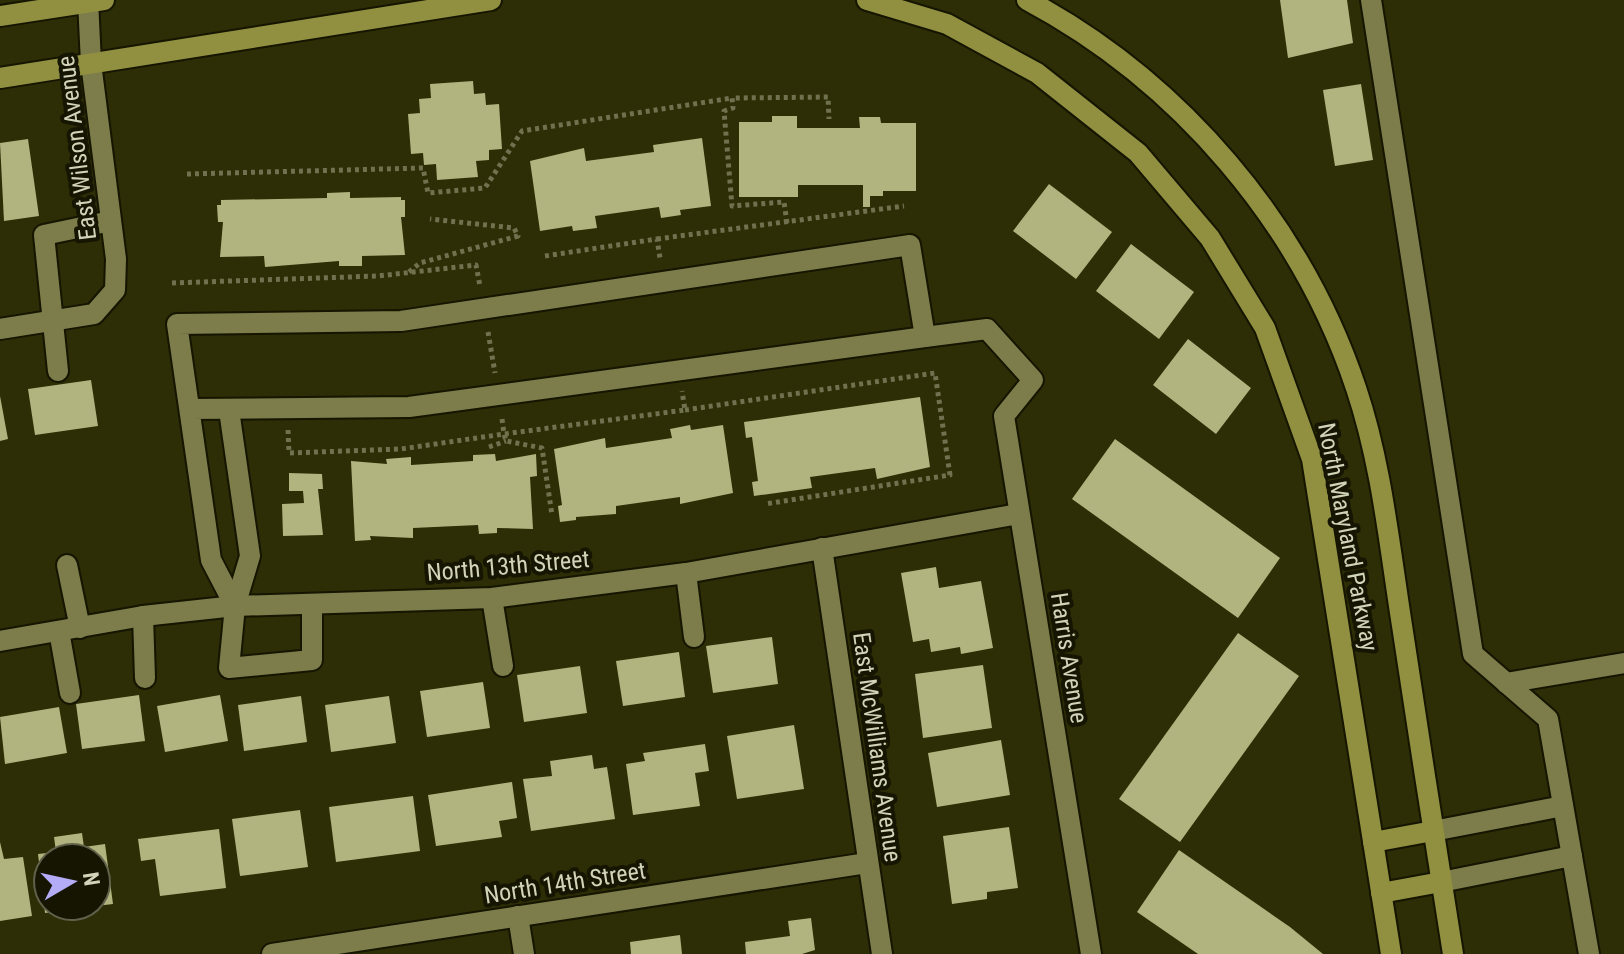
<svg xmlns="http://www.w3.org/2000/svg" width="1624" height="954" viewBox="0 0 1624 954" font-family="'Roboto Condensed',sans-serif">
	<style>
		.building { fill: #b2b47f }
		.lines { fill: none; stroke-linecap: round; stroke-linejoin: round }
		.minor-casing { stroke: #151500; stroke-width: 24 }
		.major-casing { stroke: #151500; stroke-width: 24 }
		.path { stroke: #70714e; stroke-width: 5; stroke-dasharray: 4 4; stroke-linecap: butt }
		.minor { stroke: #7c7d4a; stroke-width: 20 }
		.major { stroke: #909040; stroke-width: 20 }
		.labels { text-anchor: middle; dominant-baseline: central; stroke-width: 8; stroke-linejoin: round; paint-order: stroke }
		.street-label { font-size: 24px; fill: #d2d4b9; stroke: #151502 }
	</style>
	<rect width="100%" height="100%" fill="#2d2d06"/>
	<g class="building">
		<path d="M1280 0H1347L1353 43 1288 58Z"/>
		<path d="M473 81 474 94 485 93 486 105 499 104 502 149 489 150V160L476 161 478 177 437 180 436 164 424 165 423 153 411 154 408 114 420 113 419 99 431 98 430 84Z"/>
		<path d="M1361 84 1373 160 1335 166 1323 90Z"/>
		<path d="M772 116H797V128H860L859 117H880L881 123H916V191H883V196H870V207H863V185H798V197H739V122H772Z"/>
		<path d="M702 138 711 206 680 210 681 215 661 218 659 207 595 216 597 228 573 231 572 226 540 231 530 161 584 148 586 161 654 152 653 145Z"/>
		<path d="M28 139 39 216 4 221 0 143Z"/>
		<path d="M1049 184 1112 232 1076 279 1013 231Z"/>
		<path d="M350 192V198L401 197V200H405V217H401L405 255 362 256V266H339V261L265 267 264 256 220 257 223 222H218L217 205H221V200L327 198V193Z"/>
		<path d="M1131 244 1194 292 1159 339 1096 291Z"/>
		<path d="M1188 339 1251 388 1216 434 1153 385Z"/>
		<path d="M91 380 98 426 35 435 28 389Z"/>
		<path d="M0 396 8 439 0 441Z"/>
		<path d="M920 397 930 467 877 479 875 468 810 477 812 488 754 496 752 482 758 481 752 437 746 438 744 422Z"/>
		<path d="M690 425 691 430 723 425 733 493 680 504V497L616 506V514L576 517V520L560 522 558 506 562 505 554 449 605 438 606 448 672 438 670 429Z"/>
		<path d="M1115 439 1280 558 1238 618 1072 499Z"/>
		<path d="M495 454 496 461 536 454 537 476 530 477 533 529 497 528V533L479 534 478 525 413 528V538L370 536 371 540 355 541 351 461 387 464 386 459 411 457V465L473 461V455Z"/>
		<path d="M289 473 322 474 323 489H318L323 535 283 536 282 504 304 503 303 491H289Z"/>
		<path d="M936 567 939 588 981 581 993 648 961 654 960 647 931 652 929 639 913 642 901 573Z"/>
		<path d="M1238 633 1299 676 1180 842 1119 799Z"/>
		<path d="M772 637 778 684 713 693 706 646Z"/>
		<path d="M679 652 685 697 623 706 616 661Z"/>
		<path d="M983 665 992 728 923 738 915 674Z"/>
		<path d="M580 666 587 713 524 722 517 675Z"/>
		<path d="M483 682 490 728 427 737 420 691Z"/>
		<path d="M139 695 145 741 82 749 76 704Z"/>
		<path d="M220 695 228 741 165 752 157 706Z"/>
		<path d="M301 696 307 742 244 751 238 705Z"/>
		<path d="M389 696 396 743 331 752 325 705Z"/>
		<path d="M59 707 67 753 5 764 0 717Z"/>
		<path d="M794 725 804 789 737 799 727 736Z"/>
		<path d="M1001 740 1010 795 937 807 928 753Z"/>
		<path d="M705 744 709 771 695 773 700 806 633 815 626 764 645 761 643 753Z"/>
		<path d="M592 755 594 769 607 767 615 819 531 831 523 779 552 776 550 761Z"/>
		<path d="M512 782 517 818 499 821 502 837 436 846 428 795Z"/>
		<path d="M413 796 420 851 336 862 329 807Z"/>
		<path d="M300 810 308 867 240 876 232 819Z"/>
		<path d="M1009 827 1018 888 987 892V899L952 904 943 836Z"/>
		<path d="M219 829 226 888 160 896 155 859 141 861 138 839Z"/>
		<path d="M82 833 84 847 105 844 113 904 96 906V858H48V906L85 908 45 913 38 854 56 852 54 837Z"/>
		<path d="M0 842 4 859 23 857 32 916 0 921Z"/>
		<path d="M1179 850 1290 927 1323 954H1198L1137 912Z"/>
		<path d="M811 918 815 950 802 954H746L745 942 790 936 788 921Z"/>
		<path d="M680 935 682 954H631L630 942Z"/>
	</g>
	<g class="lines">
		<g class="minor-casing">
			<g id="minor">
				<path d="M1371 0 1473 654 1548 719 1589 954"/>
				<path d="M0 329 94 314 115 290 116 259 91 63 88 0"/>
				<path d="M925 337 987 329 1033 380 1004 416 1091 954"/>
				<path d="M58 371 44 235 111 221"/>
				<path d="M190 409 409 407 925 337 910 245 401 321 177 324 211 560 235 606"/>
				<path d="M229 410 250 556 235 606 229 668 312 660V605"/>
				<path d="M822 548 882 954"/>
				<path d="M67 565 80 628"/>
				<path d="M686 573 694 637"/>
				<path d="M492 598 503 666"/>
				<path d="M143 616 145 678"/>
				<path d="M59 631 70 693"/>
				<path d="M0 641 143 616 235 606 492 598 686 573 1018 514"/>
				<path d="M1506 683 1624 663"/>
				<path d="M1433 831 1563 806"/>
				<path d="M1441 882 1572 856"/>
				<path d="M518 916 524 954"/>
				<path d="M272 954 867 863"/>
			</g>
		</g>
		<g class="major-casing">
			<g id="major">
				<path d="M867 0 947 24 1037 73 1138 153 1210 238 1265 328 1312 459 1391 954"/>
				<path d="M1027 0C1179 81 1301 223 1356 388 1381 462 1389 542 1401 619 1418 731 1435 842 1453 954"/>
				<path d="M0 16 104 0"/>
				<path d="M0 78 491 0"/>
				<path d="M1373 842 1433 831"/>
				<path d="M1381 893 1441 882"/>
			</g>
		</g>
		<g class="path">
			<path d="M187 174 423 168 428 193 485 188 522 131 732 98"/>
			<path d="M787 223 784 202 732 206 724 111 733 108 732 98 828 97 829 119"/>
			<path d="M657 239 904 206"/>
			<path d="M545 256 657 239 660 258"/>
			<path d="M409 272 420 263 518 236 514 228 430 219"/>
			<path d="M172 283 378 276 476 265 480 286"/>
			<path d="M488 332 495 373"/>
			<path d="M685 410 935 373 950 475 765 504"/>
			<path d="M502 419 504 434 685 410 682 391"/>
			<path d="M288 430 289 453 401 449 504 434 506 441 542 448 552 515"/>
			<path d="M489 447 506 441"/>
		</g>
		<use href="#minor" class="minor"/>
		<use href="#major" class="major"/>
	</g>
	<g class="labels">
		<g class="street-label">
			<text transform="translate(77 148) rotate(-97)">East Wilson Avenue</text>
			<text transform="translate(1348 537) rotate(79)">North Maryland Parkway</text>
			<text transform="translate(508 566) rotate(-5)">North 13th Street</text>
			<text transform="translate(1069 658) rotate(81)">Harris Avenue</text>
			<text transform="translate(877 747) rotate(82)">East McWilliams Avenue</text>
			<text transform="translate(565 883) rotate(-9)">North 14th Street</text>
		</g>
	</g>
	<g transform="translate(72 882) rotate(81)"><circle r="38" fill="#151502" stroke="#61614b" stroke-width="2"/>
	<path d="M0-6L14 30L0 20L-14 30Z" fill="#b5acf8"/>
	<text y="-12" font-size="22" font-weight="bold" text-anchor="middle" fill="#d2d4b9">N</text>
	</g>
</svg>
